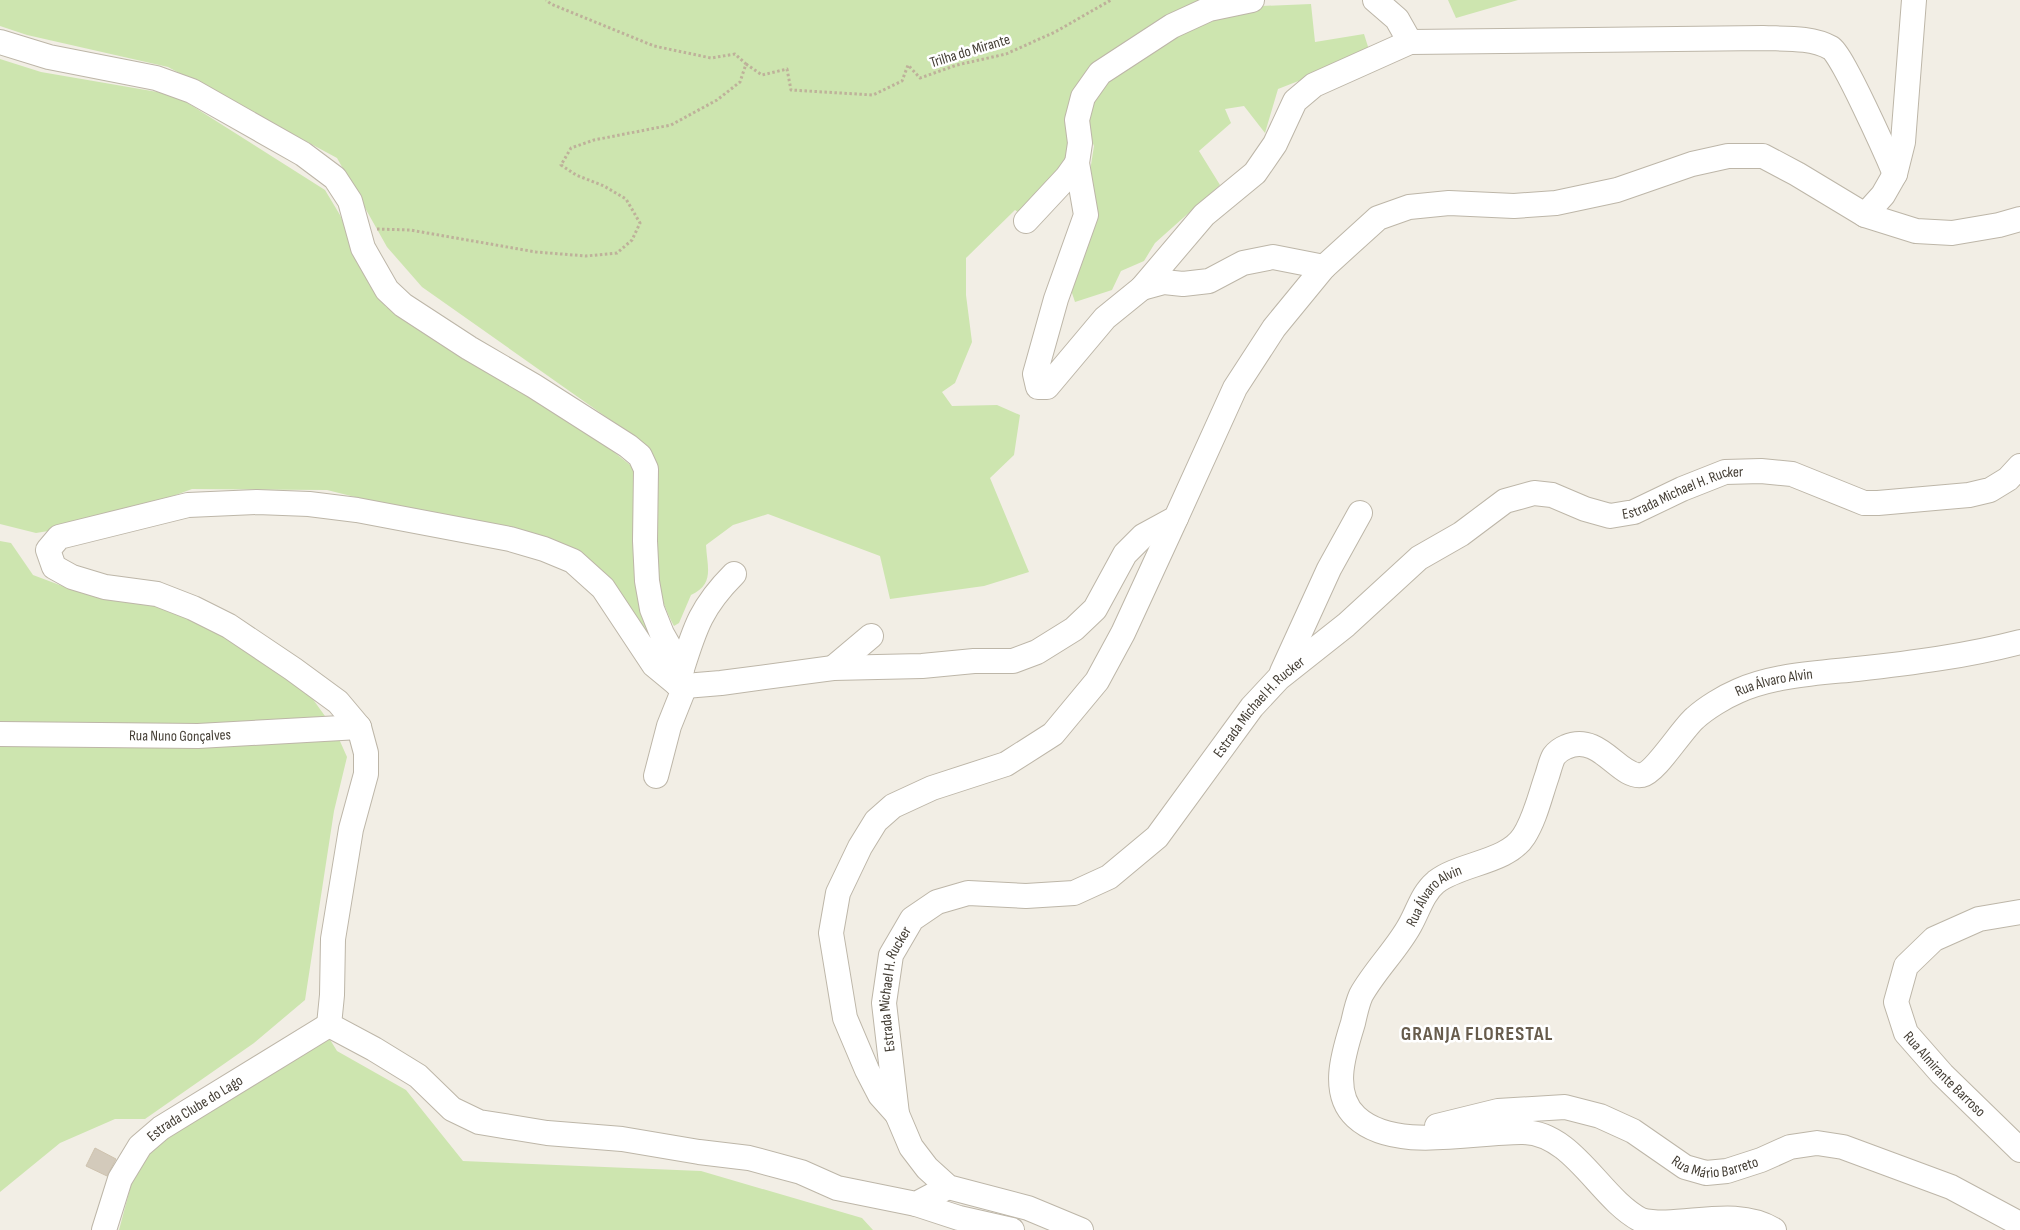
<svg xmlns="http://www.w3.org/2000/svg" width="2020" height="1230" viewBox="0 0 2020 1230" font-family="'Sofia Sans Condensed',sans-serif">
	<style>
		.green { fill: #cde5af }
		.building { fill: #d3cabb; stroke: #cec2ae }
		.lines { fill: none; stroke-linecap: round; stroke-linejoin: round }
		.minor-casing { stroke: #bdb6a8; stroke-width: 26 }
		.path { stroke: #beb19a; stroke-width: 3; stroke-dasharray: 2.5 2.5; stroke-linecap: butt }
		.minor { stroke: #fff; stroke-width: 24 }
		.labels { text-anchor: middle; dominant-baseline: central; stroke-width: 5; stroke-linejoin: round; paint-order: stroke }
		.street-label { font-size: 15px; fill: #443e35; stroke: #fff }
		.district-label { font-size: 20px; font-weight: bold; letter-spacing: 1px; fill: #675c4c; stroke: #fff }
	</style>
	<rect width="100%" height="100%" fill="#f2eee5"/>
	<g class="green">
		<path d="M0 0H1205L1106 59 1079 145 1035 223 1015 210 966 258V295L972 342 955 383 942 392 952 406 997 405 1020 415 1014 455 990 478 1029 572 984 586 890 599 880 556 768 514 733 525 706 545C707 567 715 584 691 595L679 623 674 626C646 574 643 496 636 438L422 287 387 247 337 158 168 67 27 35 0 26Z"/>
		<path d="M1448 0H1518L1456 18Z"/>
		<path d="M1311 4 1315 42 1364 34 1370 53 1278 89 1265 133 1244 106 1225 109 1231 123 1199 151 1220 185 1155 243 1144 261 1121 271 1112 290 1075 302 1071 290 1094 146 1080 114 1113 72 1180 26 1261 6Z"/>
		<path d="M0 59 41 72 175 95 325 190 340 215 355 250 386 307 420 323 605 445 639 472 655 645 580 553 327 490 192 489 103 522 36 533 0 524Z"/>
		<path d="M0 541 11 543 33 575 73 590 153 601 194 616 302 684 335 730 347 757 334 811 305 1000 254 1043 145 1119H115L60 1143 0 1192Z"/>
		<path d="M326 1033 337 1051 406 1090 463 1161 701 1171 862 1218 873 1230H119L134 1174 161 1133Z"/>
	</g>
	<path class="building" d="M95 1148 116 1159 107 1176 86 1166Z"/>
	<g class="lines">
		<g class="minor-casing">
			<g id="minor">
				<path d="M1252 0 1209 9 1172 26 1100 73 1083 97 1077 120 1080 143 1077 163 1086 215 1056 299 1035 374 1038 387H1047L1105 318 1142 288 1164 282 1183 284 1209 281 1243 263 1273 257 1324 267"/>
				<path d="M1375 0 1397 19 1410 42"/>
				<path d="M0 42 49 57 156 78 192 91 303 154 335 178 350 201 363 248 387 290 403 305 469 348 534 386 628 446 640 456 646 469 645 541 647 581 652 609 662 634 682 669 677 684 654 665 603 588 573 561 544 549 510 539 357 510 309 504 257 502 188 505 59 537 48 550 54 567 72 577 105 587 157 594 193 608 229 626 293 669 338 702 359 727 366 753V774L351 829 333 939 332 995 329 1025 374 1049 418 1076 452 1109 479 1122 547 1133 622 1139 699 1152 749 1158 801 1172 837 1188 916 1204 948 1187"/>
				<path d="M1865 215 1883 195 1895 174 1903 142 1914 0"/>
				<path d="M1026 221 1067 177 1077 163"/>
				<path d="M1142 288 1204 215 1255 173 1275 144 1295 101 1314 85 1410 42 1763 38C1785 39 1811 37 1831 48 1842 54 1887 155 1895 174"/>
				<path d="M833 668 871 636"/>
				<path d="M682 669C695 627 702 606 734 574"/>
				<path d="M1282 672 1329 569 1360 513"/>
				<path d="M677 684 685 686 721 683 833 668 922 666 974 661H1013L1037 652 1074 629 1095 609 1125 554 1143 536 1176 518 1235 388 1274 328 1324 267 1378 218 1409 207 1449 203 1514 206 1556 203 1617 190 1692 164 1728 156H1763L1797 174 1865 215 1916 231 1952 233 1999 225 2020 219"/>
				<path id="s1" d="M0 734 198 736 359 727"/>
				<path d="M656 776 669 726 685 686"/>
				<path id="s2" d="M2020 912 1979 919 1934 939 1906 966 1896 1002 1906 1033 1942 1074 2020 1150"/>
				<path d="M897 1114 880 1095 867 1070 845 1018 831 933 838 893 860 847 876 821 893 806 932 788 1006 764 1053 734 1097 681 1123 633 1176 518"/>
				<path id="s3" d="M1437 1126 1498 1111 1565 1107 1600 1116 1633 1131 1685 1167 1706 1173 1727 1171 1761 1160 1790 1147 1817 1143 1843 1147 1951 1187 2020 1224"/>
				<path d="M916 1204 959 1218 1012 1230"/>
				<path id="s4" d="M104 1230 120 1179 140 1146 161 1128 329 1025"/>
				<path id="s5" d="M1081 1230 1028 1208 948 1187 927 1168 911 1147 897 1114 884 1003 891 955 912 919 937 902 968 893 1026 896 1074 893 1109 877 1157 837 1252 707 1279 678 1346 625 1419 558 1461 534 1505 501 1534 493 1552 495 1585 509 1610 516 1634 512 1682 489 1725 472 1761 471 1792 474 1864 503H1878L1969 495 1990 490 2008 479 2020 466"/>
				<path id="s6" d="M1774 1230C1733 1205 1679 1230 1641 1220 1600 1199 1574 1133 1523 1132 1475 1131 1395 1153 1356 1117 1330 1093 1344 1052 1353 1023 1355 1014 1357 1004 1361 995 1375 970 1397 949 1410 925 1419 909 1422 894 1436 882 1460 863 1507 863 1524 836 1535 819 1540 796 1547 776 1549 770 1551 761 1554 756 1557 752 1561 749 1566 747 1600 732 1619 779 1642 775 1656 772 1682 729 1695 718 1706 708 1724 697 1738 691 1774 675 1818 673 1857 669 1912 663 1966 656 2020 642"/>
			</g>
		</g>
		<g class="path">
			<path d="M746 64 762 75 787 69 791 90 873 95 902 81 908 65 920 78 957 65 1006 54 1055 32 1111 0"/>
			<path d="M377 229 410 230 536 252 586 256 617 253 632 240 640 223 626 199 604 186 576 175 561 165 571 148 594 140 671 125 717 100 740 82 746 64 735 54 711 58 654 46 551 4 546 0"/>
		</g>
		<use href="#minor" class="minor"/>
	</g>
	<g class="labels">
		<g class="street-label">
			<text transform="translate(970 51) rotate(-17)">Trilha do Mirante</text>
			<text stroke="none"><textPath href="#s5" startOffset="1378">Estrada Michael H. Rucker</textPath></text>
			<text stroke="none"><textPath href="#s6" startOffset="1176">Rua Álvaro Alvin</textPath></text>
			<text stroke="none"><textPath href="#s5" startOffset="868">Estrada Michael H. Rucker</textPath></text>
			<text stroke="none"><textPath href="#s1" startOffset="180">Rua Nuno Gonçalves</textPath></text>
			<text stroke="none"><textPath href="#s6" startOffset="711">Rua Álvaro Alvin</textPath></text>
			<text stroke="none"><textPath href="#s5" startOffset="358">Estrada Michael H. Rucker</textPath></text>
			<text stroke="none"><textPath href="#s2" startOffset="256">Rua Almirante Barroso</textPath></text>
			<text stroke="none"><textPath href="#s4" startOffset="159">Estrada Clube do Lago</textPath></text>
			<text stroke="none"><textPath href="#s3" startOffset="296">Rua Mário Barreto</textPath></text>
		</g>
		<g class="district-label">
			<text x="1477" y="1034">GRANJA FLORESTAL</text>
		</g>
	</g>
</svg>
